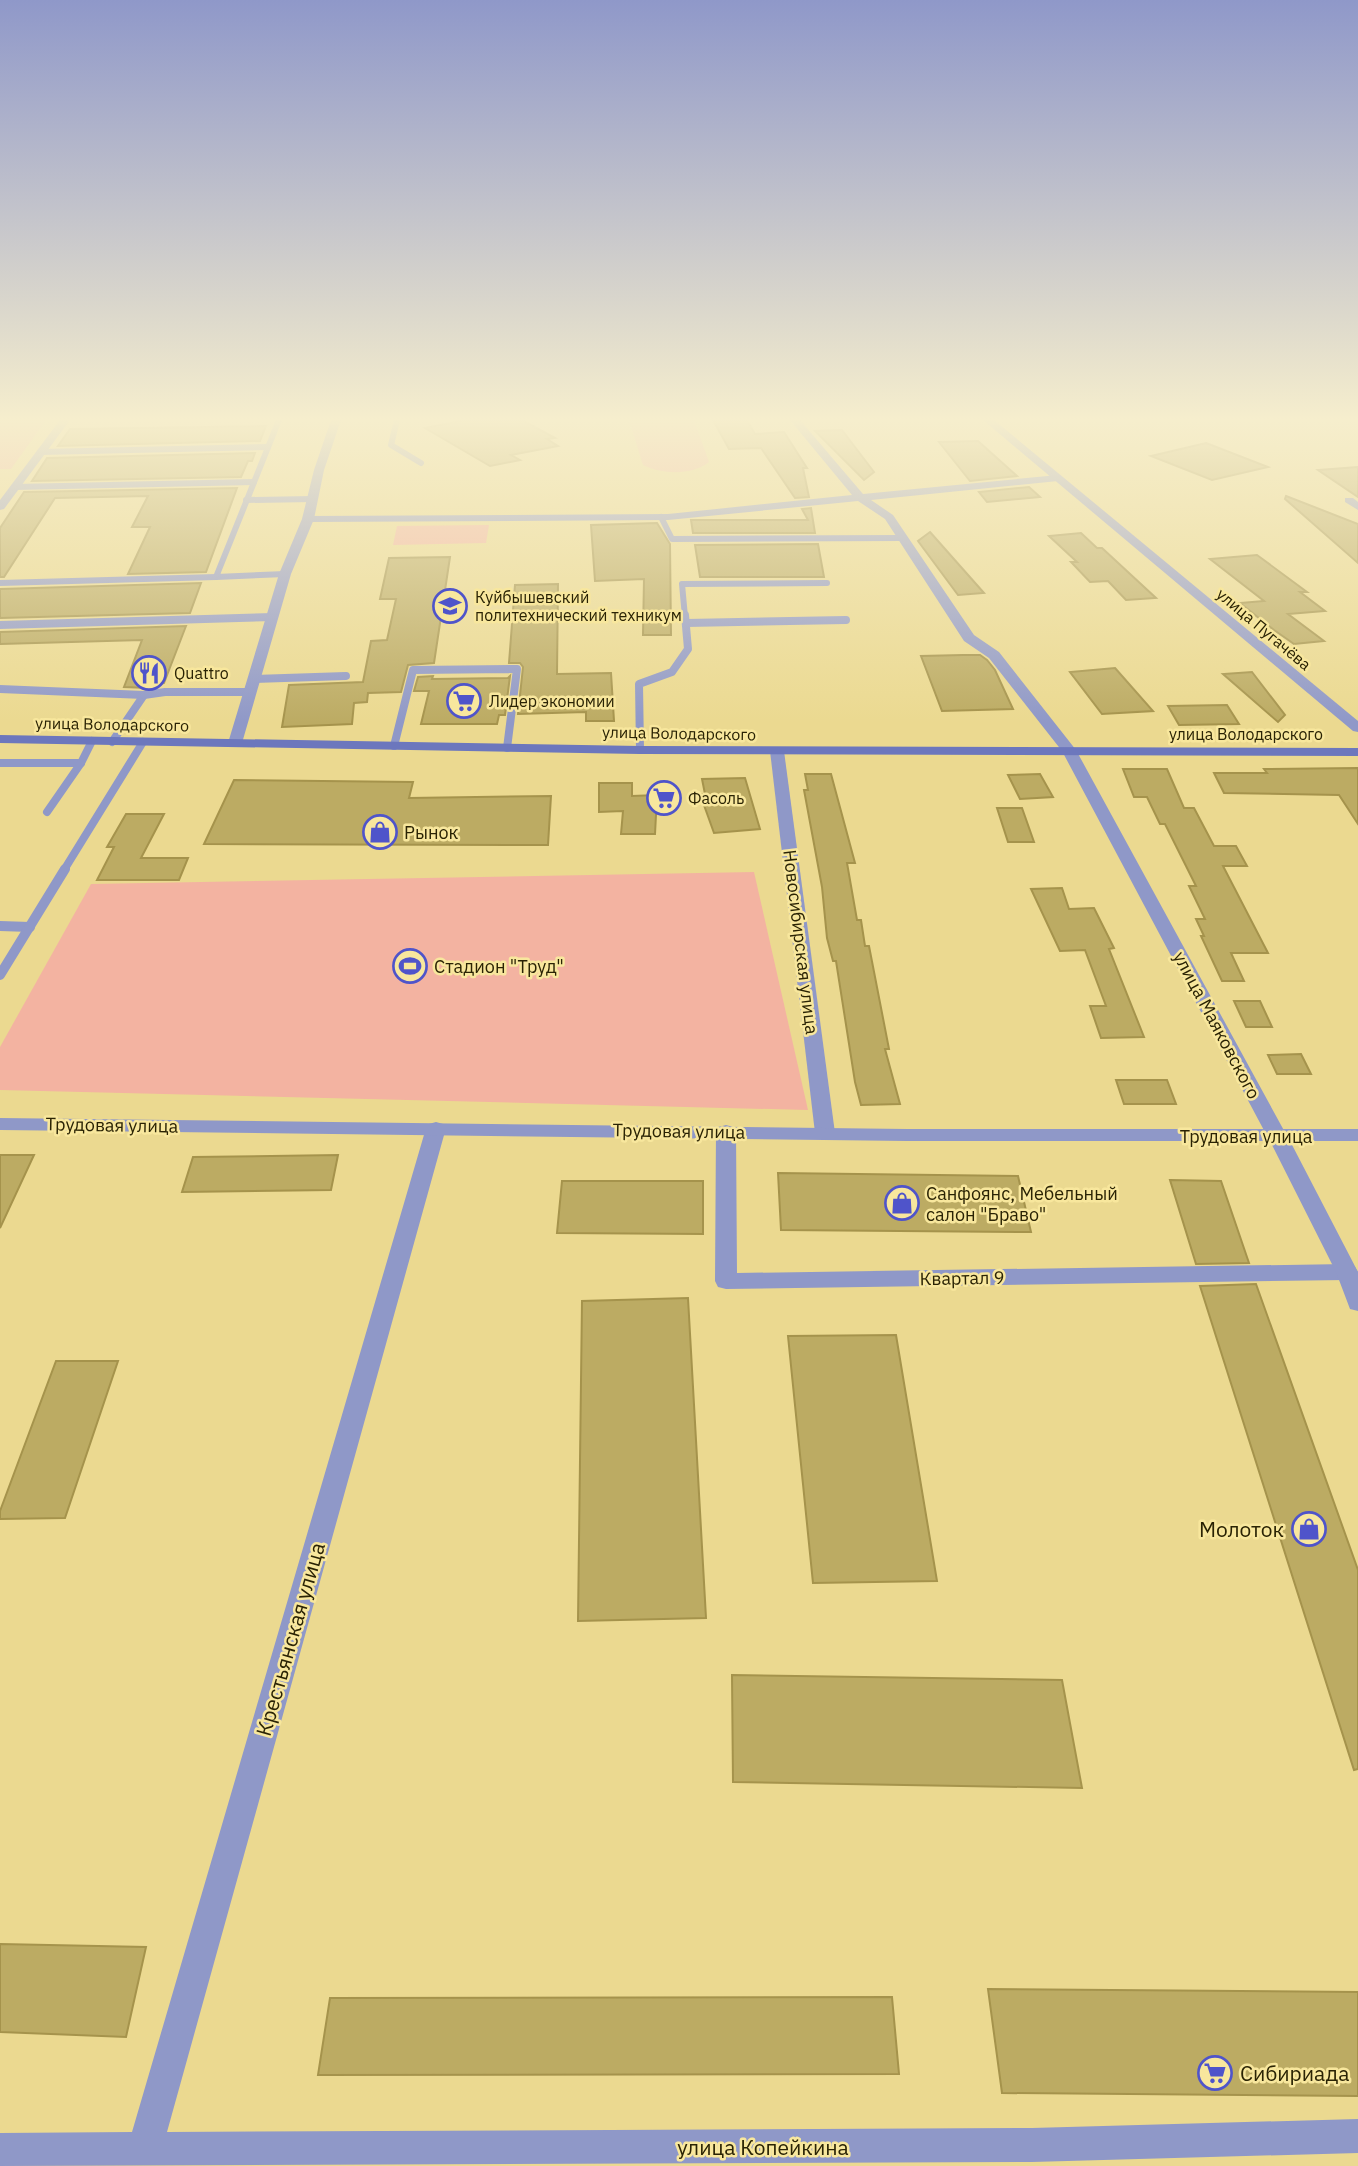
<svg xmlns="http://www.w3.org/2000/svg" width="1358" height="2166" viewBox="0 0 1358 2166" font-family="'IBM Plex Sans',sans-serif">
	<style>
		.green { fill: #f3b3a1 }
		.building { fill: #bcab63; stroke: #a5934c; stroke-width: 2 }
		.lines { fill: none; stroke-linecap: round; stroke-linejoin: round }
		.service-far2 { stroke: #8f98c8; stroke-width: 6 }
		.service-far1 { stroke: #8f98c8; stroke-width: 8 }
		.service { stroke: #8f98c8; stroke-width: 10 }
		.minor { fill: #8f98c8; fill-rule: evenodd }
		.tertiary { fill: #8f98c8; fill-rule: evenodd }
		.secondary { fill: #6c77bd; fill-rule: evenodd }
		.labels { text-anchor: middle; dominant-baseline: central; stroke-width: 5; stroke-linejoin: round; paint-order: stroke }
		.far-poi-label { font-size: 16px; fill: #2a2304; stroke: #f8e79d; text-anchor: start }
		.far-street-label { font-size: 16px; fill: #2a2304; stroke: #f8e79d }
		.poi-label { font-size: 18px; fill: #2a2304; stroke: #f8e79d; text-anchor: start }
		.street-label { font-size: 18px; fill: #2a2304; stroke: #f8e79d }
		.near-poi-label { font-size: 21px; fill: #2a2304; stroke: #f8e79d; text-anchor: end }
		.near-street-label { font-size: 21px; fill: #2a2304; stroke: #f8e79d }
	</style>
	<rect width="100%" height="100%" fill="#ebd990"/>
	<g class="green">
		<path d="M0 420H46L11 469H0Z"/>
		<path d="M629 420H694L709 462C692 476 661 474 643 465Z"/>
		<path d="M489 525 486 543 393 545 397 526Z"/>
		<path d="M754 872 808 1110 0 1090V1047L91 884Z"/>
	</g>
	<g class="building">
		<path d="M466 420H522L555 438 547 439 558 446 511 455 520 460 490 466 425 428Z"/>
		<path d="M713 420H747L755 434 784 432 807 468H803L809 497 795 498 761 448 729 449Z"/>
		<path d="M266 426 260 441 58 446 70 429Z"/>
		<path d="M842 430 874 472 864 480 815 431Z"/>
		<path d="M978 441 1017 476 970 481 939 442Z"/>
		<path d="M1206 443 1268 467 1212 480 1151 456Z"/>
		<path d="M255 453 252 461H248L241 477 32 481 47 458Z"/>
		<path d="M1358 467V497L1318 470Z"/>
		<path d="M1029 487 1040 497 987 502 979 492Z"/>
		<path d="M237 488 206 572 128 574 150 527H132L148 496 55 498 4 577H0V528L24 492Z"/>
		<path d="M1286 496 1358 524V563L1285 499Z"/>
		<path d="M811 508 815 533H693L691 520H808L802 509Z"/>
		<path d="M657 523 670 544 671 635H643L644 579 595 581 591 525Z"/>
		<path d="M930 532 984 593 958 595 918 541Z"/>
		<path d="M1081 533 1097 548H1102L1156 598 1126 600 1108 581 1090 582 1071 562H1077L1049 536Z"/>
		<path d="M818 544 824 577H700L695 545Z"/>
		<path d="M1257 555 1307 592H1300L1325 611 1288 614 1324 641 1294 644 1274 630 1240 603 1264 601 1210 559Z"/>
		<path d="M450 557 434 663 408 665 401 692 368 693 367 702 354 703 352 724 282 727 289 685 363 682 371 641 387 640 396 599H380L389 558Z"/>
		<path d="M201 583 190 613 0 618V589Z"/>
		<path d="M558 584 557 674 611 673 614 721H586V712L518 714 523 667 520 663H509L515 585Z"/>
		<path d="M186 626 164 683 149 688 124 687 142 640 0 644V632Z"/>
		<path d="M963 655H980L987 660 995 670 1013 709 942 711 921 656Z"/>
		<path d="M1115 668 1153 711 1102 714 1070 672Z"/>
		<path d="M1252 672 1285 715 1278 722 1223 674Z"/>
		<path d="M433 676 432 679 508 678 510 676 505 715H499L497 724H421L429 691H414L418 677Z"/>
		<path d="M1227 705 1239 724 1179 725 1168 706Z"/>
		<path d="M1358 768V824L1339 795 1224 793 1214 773H1267L1264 769Z"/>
		<path d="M1123 769H1167L1184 808H1194L1214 846H1236L1247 866H1223L1268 953H1231L1244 981H1222L1201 936H1204L1196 919H1205L1189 886H1196L1165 824H1160L1147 797H1134Z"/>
		<path d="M805 774H831L855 863H847L857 920H861L865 946H869L889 1049H885L900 1104 861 1105 855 1082 836 961H833L827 938 822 887 804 790H808Z"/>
		<path d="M1040 774 1053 797 1020 799 1008 775Z"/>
		<path d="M745 778 760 829 714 833 700 794H705L702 779Z"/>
		<path d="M234 780 413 782 409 798 551 796 548 845 204 844Z"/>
		<path d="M599 783H632V796L657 795 655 834H621L623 811 599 812Z"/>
		<path d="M997 808H1022L1034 842H1008Z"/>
		<path d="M126 814H164L141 858H188L179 880H97L114 847H107Z"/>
		<path d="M1062 888 1069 909 1094 908 1114 948 1109 949 1144 1037 1101 1038 1090 1006H1106L1085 950 1060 951 1031 889Z"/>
		<path d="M1234 1001H1260L1272 1027H1246Z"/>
		<path d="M1301 1054 1311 1074H1277L1268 1055Z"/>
		<path d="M1116 1080H1167L1176 1104H1124Z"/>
		<path d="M0 1155H34L0 1228Z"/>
		<path d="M338 1155 331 1190 182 1192 193 1157Z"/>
		<path d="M778 1173 1018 1176 1031 1232 781 1230Z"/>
		<path d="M1170 1180 1221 1181 1249 1263 1196 1264Z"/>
		<path d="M562 1181H703V1234L557 1233Z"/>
		<path d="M1256 1284 1358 1570V1769L1354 1770 1200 1286Z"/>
		<path d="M688 1298 706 1618 578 1621 582 1301Z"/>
		<path d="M896 1335 937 1581 813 1583 788 1336Z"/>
		<path d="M56 1361H118L65 1518 0 1519V1511Z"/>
		<path d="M732 1675 1062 1680 1082 1788 733 1782Z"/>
		<path d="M0 1944 146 1947 126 2037 0 2032Z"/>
		<path d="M988 1989 1358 1992V2096L1002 2093Z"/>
		<path d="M892 1997 899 2074 318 2075 330 1998Z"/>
	</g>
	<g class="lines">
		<g class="service-far2">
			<path d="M279 420 216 577 285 574"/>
			<path d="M397 420 391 445 421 463"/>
			<path d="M40 452 268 447"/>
			<path d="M14 487 254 482"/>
			<path d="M246 500 313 499"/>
			<path d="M661 517 672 539 903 538"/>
			<path d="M0 583 216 577"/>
			<path d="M268 617H273"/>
			<path d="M685 617 682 584 827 583"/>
		</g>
		<g class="service-far1">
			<path d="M686 623 846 620"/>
			<path d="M0 625 273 617"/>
			<path d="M254 679 346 676"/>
			<path d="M0 689 144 695 112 742"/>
			<path d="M144 695 165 692H251"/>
			<path d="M394 746 413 670 517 669 507 748"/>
			<path d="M640 750 639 684 672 672 688 649 685 615"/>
			<path d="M0 763H81"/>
			<path d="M47 812 81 763 92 741"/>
			<path d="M64 870 143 742"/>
		</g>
		<g class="service">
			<path d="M0 926 30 927"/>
			<path d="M0 975 65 869"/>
		</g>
		<g class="minor">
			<path d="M60 420H70L4 509 0 510V500Z"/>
			<path d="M790 420H800L863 494 1058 475 1063 478 1058 481 871 500 893 515 974 635 999 652 1076 750 1287 1136 1284 1141H1270L1267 1136 1062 751 989 658 964 641 885 519 858 501 668 520 308 522 302 519 308 516 668 514 852 495Z"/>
			<path d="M1345 498H1353L1358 502V510L1345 502Z"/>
			<path d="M777 747 784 751 835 1133 832 1138H818L815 1133 770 751Z"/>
			<path d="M436 1122 443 1124 446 1128 167 2132 1032 2128 1358 2119V2153L1032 2162 0 2166V2133L132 2132 426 1128 429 1124Z"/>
			<path d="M726 1125 733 1127 736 1131 737 1273 1347 1264 1355 1267 1358 1272 1355 1277 1347 1280 726 1289 718 1287 715 1281 716 1131 719 1127Z"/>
		</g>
		<g class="tertiary">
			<path d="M331 420H341L324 470 314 519 291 574 242 743 240 746H230L228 743 279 574 302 519 314 470Z"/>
			<path d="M983 420H994L1358 721V732L1353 731Z"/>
			<path d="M0 1118 907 1129H1358V1141H1290L1358 1272V1311L1350 1309 1336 1272 1270 1141H907L0 1130Z"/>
		</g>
		<path class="secondary" d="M0 735 640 746 1358 748V756L640 754 0 743Z"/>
	</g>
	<linearGradient id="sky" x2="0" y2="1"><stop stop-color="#8f98c9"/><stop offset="0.58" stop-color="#f6eecd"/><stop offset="1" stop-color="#f6eecd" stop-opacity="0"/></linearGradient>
	<rect width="1358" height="723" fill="url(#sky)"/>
	<defs>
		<g id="university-ring" transform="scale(1.75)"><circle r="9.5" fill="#f8e79d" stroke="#4f54ca" stroke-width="1.5"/><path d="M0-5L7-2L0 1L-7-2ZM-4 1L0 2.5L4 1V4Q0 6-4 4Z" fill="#4f54ca"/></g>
		<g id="restaurant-ring" transform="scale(1.75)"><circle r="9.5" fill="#f8e79d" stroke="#4f54ca" stroke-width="1.5"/><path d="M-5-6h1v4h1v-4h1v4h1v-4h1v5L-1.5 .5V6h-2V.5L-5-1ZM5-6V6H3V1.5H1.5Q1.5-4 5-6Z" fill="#4f54ca"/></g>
		<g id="supermarket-ring" transform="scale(1.75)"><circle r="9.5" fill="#f8e79d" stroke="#4f54ca" stroke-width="1.5"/><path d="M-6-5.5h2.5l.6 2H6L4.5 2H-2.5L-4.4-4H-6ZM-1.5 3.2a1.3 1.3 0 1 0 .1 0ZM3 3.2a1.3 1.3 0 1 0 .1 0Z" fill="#4f54ca"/></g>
		<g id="shop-ring" transform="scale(1.75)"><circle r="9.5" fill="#f8e79d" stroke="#4f54ca" stroke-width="1.5"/><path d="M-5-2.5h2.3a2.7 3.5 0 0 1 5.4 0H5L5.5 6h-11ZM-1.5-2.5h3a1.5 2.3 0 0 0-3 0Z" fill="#4f54ca"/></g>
		<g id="stadium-ring" transform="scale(1.75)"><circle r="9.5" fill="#f8e79d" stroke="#4f54ca" stroke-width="1.5"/><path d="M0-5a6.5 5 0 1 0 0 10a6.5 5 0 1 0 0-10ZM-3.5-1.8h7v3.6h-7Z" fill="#4f54ca"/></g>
	</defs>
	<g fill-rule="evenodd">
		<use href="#university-ring" x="450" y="606"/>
		<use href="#restaurant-ring" x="149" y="673"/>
		<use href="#supermarket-ring" x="464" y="701"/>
		<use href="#supermarket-ring" x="664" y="798"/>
		<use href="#shop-ring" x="380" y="832"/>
		<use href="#stadium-ring" x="410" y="966"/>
		<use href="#shop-ring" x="902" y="1203"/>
		<use href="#shop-ring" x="1309" y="1529"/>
		<use href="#supermarket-ring" x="1215" y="2073"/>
	</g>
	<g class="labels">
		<g class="far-poi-label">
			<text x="475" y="597">Куйбышевский<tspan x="475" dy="18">политехнический техникум</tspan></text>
			<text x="174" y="673">Quattro</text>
			<text x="489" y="701">Лидер экономии</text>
			<text x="688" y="798">Фасоль</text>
		</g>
		<g class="far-street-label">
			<text transform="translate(1264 629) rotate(40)">улица Пугачёва</text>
			<text transform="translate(112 724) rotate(1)">улица Володарского</text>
			<text transform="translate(679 733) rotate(1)">улица Володарского</text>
			<text x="1246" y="734">улица Володарского</text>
		</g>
		<g class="poi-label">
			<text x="404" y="832">Рынок</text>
			<text x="434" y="966">Стадион "Труд"</text>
			<text x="926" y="1193">Санфоянс, Мебельный<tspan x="926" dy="21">салон "Браво"</tspan></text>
		</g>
		<g class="street-label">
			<text transform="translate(801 942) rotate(83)">Новосибирская улица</text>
			<text transform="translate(1217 1025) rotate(62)">улица Маяковского</text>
			<text transform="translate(112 1125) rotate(1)">Трудовая улица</text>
			<text transform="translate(679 1131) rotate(1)">Трудовая улица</text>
			<text x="1246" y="1136">Трудовая улица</text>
			<text transform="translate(962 1278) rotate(-1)">Квартал 9</text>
		</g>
		<g class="near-poi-label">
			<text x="1284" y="1529">Молоток</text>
			<text x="1240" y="2073" text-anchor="start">Сибириада</text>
		</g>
		<g class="near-street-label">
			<text transform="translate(290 1639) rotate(-74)">Крестьянская улица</text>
			<text x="763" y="2147">улица Копейкина</text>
		</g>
	</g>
</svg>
